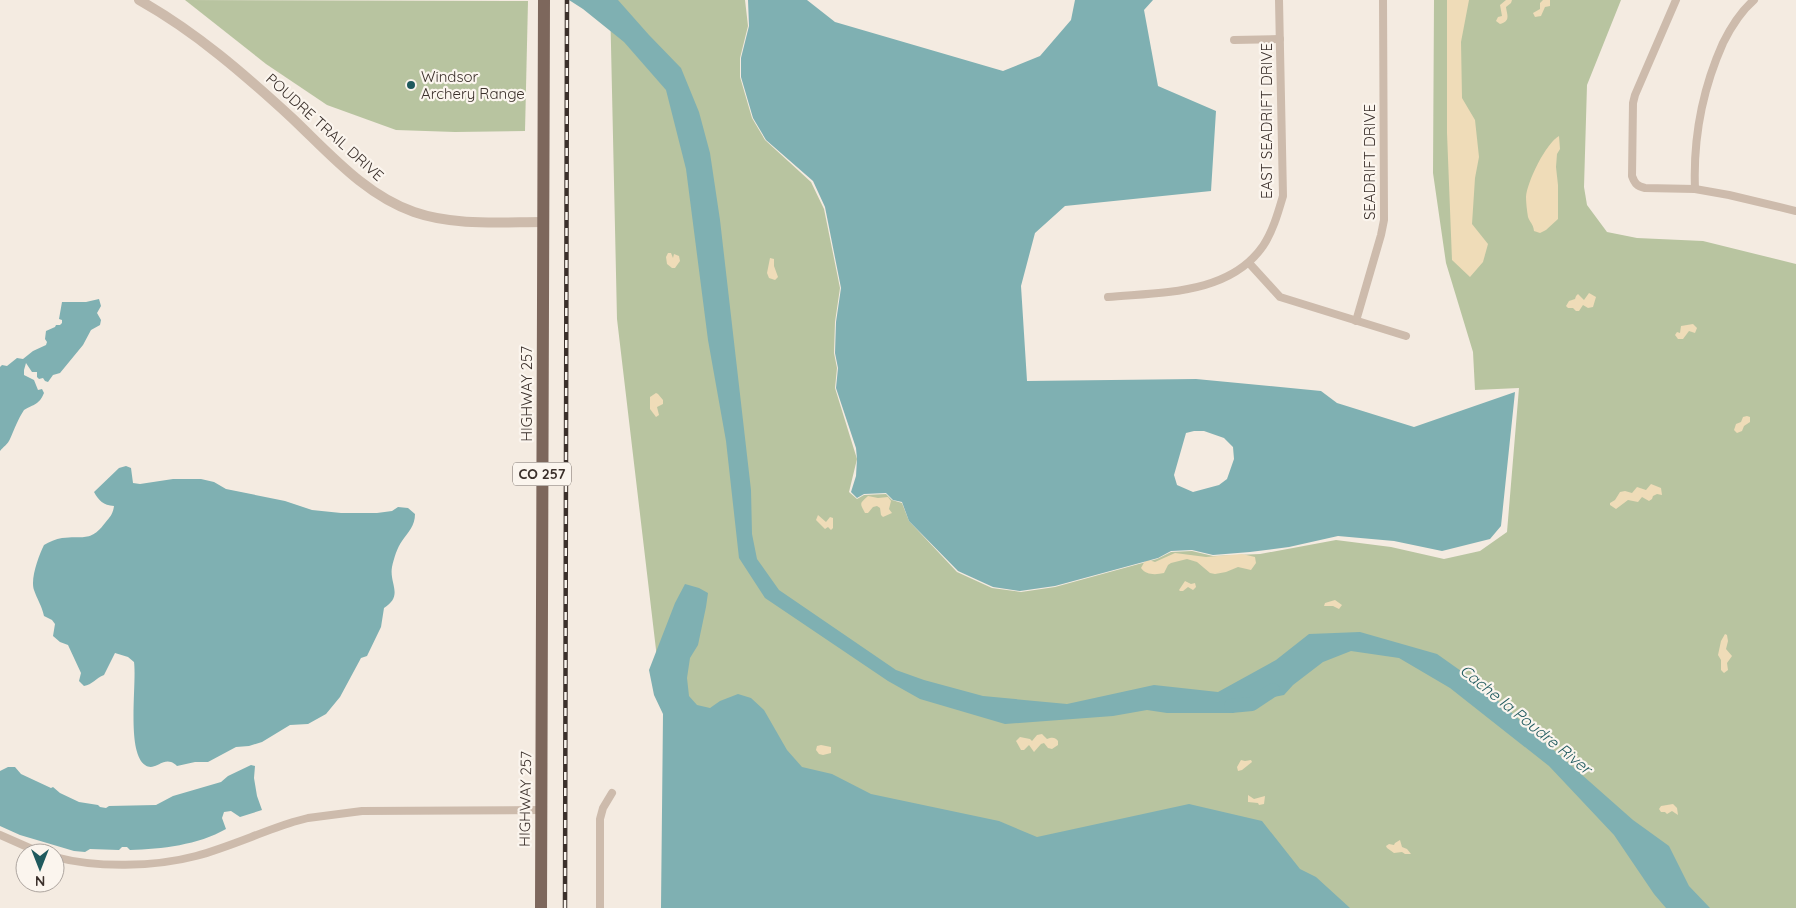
<svg xmlns="http://www.w3.org/2000/svg" width="1796" height="908" viewBox="0 0 1796 908" font-family="Quicksand,sans-serif">
	<style>
		.green { fill: #b8c4a0 }
		.sand { fill: #efdcb8 }
		.water { fill: #7fb0b2; fill-rule: evenodd }
		.lines { fill: none; stroke-linecap: round; stroke-linejoin: round }
		.river { stroke: #7fb0b2; stroke-width: 14 }
		.minor { stroke: #cdbbac; stroke-width: 8 }
		.tertiary { stroke: #cdbbac; stroke-width: 10 }
		.primary { stroke: #7d675c; stroke-width: 12 }
		.rail-casing { stroke: #3b302b; stroke-width: 4.5 }
		.rail { stroke: #fbf5ee; stroke-width: 2.5; stroke-dasharray: 8; stroke-linecap: butt }
		.poi-dot { fill: #1f5a5e; stroke: #fbf5ee; stroke-width: 2 }
		.labels { text-anchor: middle; dominant-baseline: central; stroke-width: 4.5; stroke-linejoin: round; paint-order: stroke }
		.shield { fill: #fbf5ee; stroke: #756b66; stroke-width: 1 }
		.shield-label { font-size: 14px; font-weight: bold; fill: #3b302b }
		.poi-label { font-size: 15px; fill: #3b302b; stroke: #fbf5ee; text-anchor: start }
		.street-label { font-size: 15px; fill: #3b302b; stroke: #fbf5ee }
		.water-label { font-size: 16px; font-style: italic; fill: #1f5a5e; stroke: #fbf5ee }
	</style>
	<rect width="100%" height="100%" fill="#f4ebe1"/>
	<g class="green">
		<path d="M185 0 528 1 525 131 455 132 396 130 327 105 266 64Z"/>
		<path d="M610 0H745L748 26 740 58V77L752 118 765 140 811 182 824 209 840 288 835 322 834 353 837 368 835 388 857 459 849 492 857 499 864 495 886 494 892 500 902 503 909 521 957 572 992 588 1021 592 1055 587 1157 559 1171 552 1192 551 1213 556 1260 554 1336 540 1391 547 1444 559 1480 551 1507 532 1519 388 1475 390 1473 352 1446 263 1433 173 1434 0H1621L1587 85 1584 187 1587 205 1607 232 1637 238 1703 241 1796 264V908H1327L1037 852 774 777 661 692 617 319Z"/>
	</g>
	<g class="sand">
		<path d="M1447 0H1469L1461 42 1462 98 1475 120 1479 157 1475 178 1472 224 1488 244 1483 262 1470 277 1452 260 1447 133Z"/>
		<path d="M1506 0H1512L1511 3 1506 7C1507 15 1511 21 1500 24L1496 21 1498 17 1502 16 1500 5Z"/>
		<path d="M1543 0H1550V6L1545 7 1541 16 1535 17 1533 13 1540 9V3Z"/>
		<path d="M1559 136 1560 149 1557 154 1556 167 1558 185V219L1546 230 1540 233 1534 231C1533 223 1530 223 1528 217 1527 211 1526 203 1526 197 1527 182 1546 143 1559 136Z"/>
		<path d="M668 253H671L673 258 674 254 679 256 680 261 675 268H672L667 264 666 257Z"/>
		<path d="M770 258 774 259V266L778 277 775 280 769 278 767 273Z"/>
		<path d="M1589 293 1596 297 1593 307 1588 308 1583 305 1579 311H1576L1573 308H1568L1566 306 1569 301 1575 299 1576 296 1578 294 1584 300Z"/>
		<path d="M1693 324 1697 328 1695 333 1689 331 1683 339H1678L1675 335 1677 332 1680 333 1681 326Z"/>
		<path d="M656 393 658 394 663 400V404L657 407 659 415 656 417 650 409V397Z"/>
		<path d="M1747 416 1750 417V422L1744 426 1742 431 1737 433 1734 430 1736 424 1741 422 1743 417Z"/>
		<path d="M1651 484 1661 488 1662 495 1657 494 1653 496 1652 499 1649 501 1642 497 1638 502 1628 500 1616 509 1610 505V503L1615 500 1620 492 1625 491 1632 493 1637 487 1646 490Z"/>
		<path d="M868 496 878 498 888 497 891 501 889 509 892 513 883 517 881 515 880 508 877 506 873 507 868 513H865C860 503 859 504 868 496Z"/>
		<path d="M818 515 826 522 830 517 833 518V528L831 530 828 527 825 529 816 520Z"/>
		<path d="M1175 553 1206 557 1242 554 1255 557 1256 563 1251 570 1238 567 1226 572 1215 574 1210 573 1197 562 1187 559 1171 563 1168 565 1164 573C1155 575 1146 575 1141 568L1146 559 1155 562Z"/>
		<path d="M1185 581 1191 584 1195 583 1196 587 1193 590 1188 587 1183 591H1180L1179 590Z"/>
		<path d="M1335 600 1342 605 1339 609 1333 606H1324L1325 603Z"/>
		<path d="M1725 634 1727 635 1728 641 1726 649 1732 656 1727 663 1728 670 1724 673 1721 670V660L1718 655 1721 641Z"/>
		<path d="M1042 734 1047 739C1052 737 1055 737 1058 741V745L1052 749 1048 748 1044 743 1041 744 1034 752 1029 745 1024 750H1021L1016 741 1020 737 1030 739 1032 741 1037 735Z"/>
		<path d="M821 745 831 747V753L823 755 819 754 816 750 817 746Z"/>
		<path d="M1241 760 1245 761 1251 760 1252 762 1242 770 1238 771 1237 767Z"/>
		<path d="M1248 795 1254 799 1265 796 1264 804 1259 805 1258 803 1248 802Z"/>
		<path d="M1673 804 1677 808 1678 815 1672 811 1667 814 1665 812H1661L1659 809 1661 806Z"/>
		<path d="M1400 840 1402 847 1407 849 1411 854H1405L1402 852 1394 853 1387 848 1386 846 1389 844 1394 845 1395 843Z"/>
	</g>
	<g class="water">
		<path d="M569 0H618L649 35 681 68 699 112 710 153 720 220 751 490 752 534 757 559 779 590 896 670 924 680 983 696 1067 704 1154 685 1218 692 1276 660 1309 634 1360 632 1437 654 1478 683 1633 820 1669 846 1689 886 1710 908H1666L1654 894 1614 835 1549 766 1450 688 1399 658 1351 651 1323 662 1293 685 1284 695 1258 700 1233 713H1167L1147 710 1113 716 1005 724 920 699 888 681 765 598 739 558 726 441 708 340 686 169 666 90 624 42 583 9Z"/>
		<path d="M748 0H807L835 22 1003 71 1040 56 1071 20 1075 0H1153L1144 10 1158 86 1216 111 1211 191 1065 206 1035 233 1021 286 1027 381 1196 379 1321 391 1337 403 1414 427 1515 392 1501 526 1490 539 1442 551 1394 541 1338 536 1289 547 1250 552 1213 555 1192 550 1171 551 1158 558 1055 586 1020 591 993 587 958 571 909 521 902 502 893 500 886 493 864 494 857 498 851 492 856 476 857 459 856 448 836 388 838 368 835 353 836 322 841 288 825 207 813 181 766 140 753 118 741 77V58L749 26ZM1194 431H1204L1224 438 1233 447 1234 459 1227 479 1219 485 1193 492 1177 485 1174 475 1186 433Z"/>
		<path d="M99 299 101 306 97 313 101 320 100 325 91 330 83 345 60 373 53 375 48 382 45 381 43 378 39 379 37 377V372H32L26 363 24 370V375L34 380 38 390 42 389 44 393C39 405 34 404 24 410 18 419 15 428 10 439 8 444 3 447 0 451V367L2 365 7 366 17 358 23 359 33 351 46 345 47 342 45 339 46 331 55 327 56 325H60L62 323V320L59 319 62 302H86Z"/>
		<path d="M126 466 131 468 133 483 140 484 173 479H201L214 482 226 489 285 501 312 510 341 513H377L392 511 398 507 408 508 415 514C415 526 408 532 402 541 397 548 394 558 392 567 389 584 404 595 384 608L381 627 367 656 361 658 340 697 326 714 308 724 290 725 262 742 249 746 236 747 208 762H195L177 766C164 753 156 773 145 765 126 752 137 683 134 662L128 657 115 653 104 675C96 678 92 685 84 686L79 681 81 673 68 645 60 642 53 636 55 624 52 620 44 616C42 606 37 599 34 590 30 579 39 555 44 545 49 542 56 539 62 538 83 535 90 543 105 523 110 517 113 514 114 506 103 505 99 501 94 492L119 468Z"/>
		<path d="M685 584 699 588 708 593 706 607 698 645 690 658 687 678 689 696 697 705 710 708 720 701 738 694 751 698 764 710 787 750 802 767 832 774 871 794 999 821 1037 837 1189 804 1262 821 1300 869 1316 877 1350 908H661L663 714 654 695 649 670 675 603Z"/>
		<path d="M251 765 255 766 254 778 257 796 262 810 240 817 231 811 224 812 222 818 226 829C198 845 162 849 130 850L127 847H122L119 850 90 849 85 852 74 851 20 835 0 826V771L8 767H15L21 774 51 788 53 787 60 793 79 802 98 805 100 807 106 808 109 806 156 805 173 796 221 782 228 776Z"/>
	</g>
	<g class="lines">
		<path class="river" d="M1231 706 1252 704 1273 690"/>
		<g class="minor">
			<path d="M1676 0 1635 95 1633 103 1632 176C1635 184 1637 186 1645 188L1695 189 1729 195 1796 211"/>
			<path d="M1234 40 1280 39"/>
			<path d="M1695 189C1693 138 1702 90 1723 43 1731 27 1740 12 1754 0"/>
			<path d="M1249 263 1280 297 1406 336"/>
			<path d="M1108 297C1161 292 1229 295 1263 246 1273 231 1278 213 1283 196L1279 0"/>
			<path d="M1356 321 1381 235 1384 220 1383 0"/>
			<path d="M0 835 41 853"/>
			<path d="M55 857C96 868 155 867 196 856 229 847 261 832 293 822L308 818 362 811 541 810"/>
			<path d="M600 908V819L603 808 612 793"/>
		</g>
		<path class="tertiary" d="M139 0C196 32 244 74 292 118 329 153 365 195 414 212 454 226 501 222 542 222"/>
		<path class="primary" d="M541 908 544 0"/>
		<g class="rail-casing">
			<path id="rail" d="M565 908 567 0"/>
		</g>
		<use href="#rail" class="rail"/>
	</g>
	<circle class="poi-dot" cx="411" cy="85" r="5"/>
	<g class="labels">
		<rect class="shield" x="513" y="462.5" width="58" height="23" rx="4"/>
		<g class="shield-label">
			<text x="542" y="474">CO 257</text>
		</g>
		<g class="poi-label">
			<text x="421" y="76">Windsor<tspan x="421" dy="17">Archery Range</tspan></text>
		</g>
		<g class="street-label">
			<text transform="translate(1266 121) rotate(-90)">EAST SEADRIFT DRIVE</text>
			<text transform="translate(325 127) rotate(42)">POUDRE TRAIL DRIVE</text>
			<text transform="translate(1369 162) rotate(-90)">SEADRIFT DRIVE</text>
			<text transform="translate(526 394) rotate(-90)">HIGHWAY 257</text>
			<text transform="translate(525 799) rotate(-89)">HIGHWAY 257</text>
		</g>
		<g class="water-label">
			<text transform="translate(1526 719) rotate(39)">Cache la Poudre River</text>
		</g>
	</g>
	<g transform="translate(40 868) rotate(180)"><circle r="24" fill="#fbf5ee" stroke="#aea6a0"/>
	<path d="M0-4L9 19L0 12L-9 19Z" fill="#1f5a5e"/>
	<text y="-8" font-size="14" font-weight="bold" text-anchor="middle" fill="#3b302b">N</text>
	</g>
</svg>
